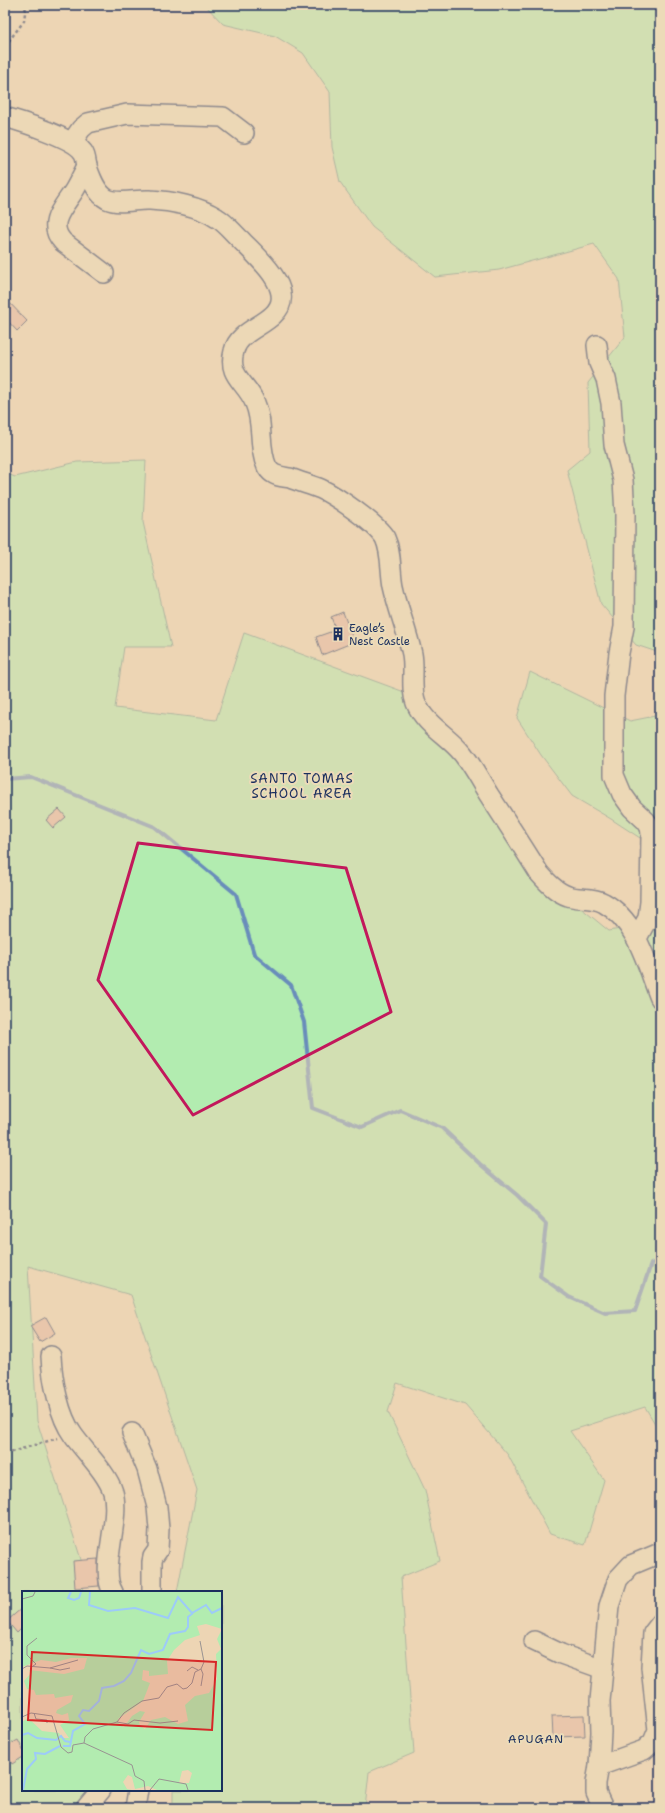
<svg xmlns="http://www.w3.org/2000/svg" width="665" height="1813" viewBox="0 0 665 1813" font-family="'Shantell Sans',sans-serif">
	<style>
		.green { fill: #b2ecb0; stroke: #668e87 }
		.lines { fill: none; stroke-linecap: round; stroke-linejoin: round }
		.stream { stroke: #698dba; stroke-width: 4 }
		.building { fill: #e4b49f; stroke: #1b2f5e }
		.minor-casing { stroke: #1b2f5e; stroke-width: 22 }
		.path { stroke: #1b2f5e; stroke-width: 2.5; stroke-dasharray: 3 3; stroke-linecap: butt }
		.minor { stroke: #ecdbb8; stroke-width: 19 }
		.marked { fill: none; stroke: #c2185b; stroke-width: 3; stroke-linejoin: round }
		.labels { text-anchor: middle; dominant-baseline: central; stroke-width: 4; stroke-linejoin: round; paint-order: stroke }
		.poi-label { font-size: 11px; fill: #1b2f5e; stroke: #ecdbb8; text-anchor: start }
		.neighbourhood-label { font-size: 12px; letter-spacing: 1px; fill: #1b2f5e; stroke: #ecdbb8 }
		.quarter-label { font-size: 13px; letter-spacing: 1px; fill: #1b2f5e; stroke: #ecdbb8 }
		.inset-river { fill: none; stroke: #9dcbf8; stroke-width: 2 }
		.inset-road { fill: none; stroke: #999392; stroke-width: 1 }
		.view { fill: #d62828; fill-opacity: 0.15; stroke: #d62828; stroke-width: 2 }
		.inset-edge { fill: none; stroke: #1b2f5e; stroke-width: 2 }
	</style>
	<rect width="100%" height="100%" fill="#edd5b4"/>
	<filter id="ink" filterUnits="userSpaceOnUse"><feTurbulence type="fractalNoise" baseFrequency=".025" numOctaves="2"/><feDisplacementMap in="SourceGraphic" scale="8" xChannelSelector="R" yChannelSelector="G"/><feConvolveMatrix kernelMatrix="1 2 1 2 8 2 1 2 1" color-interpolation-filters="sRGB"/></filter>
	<g filter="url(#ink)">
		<g class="green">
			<path d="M205 5H660V653L636 645 601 604 567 470 590 451 588 383 625 337 619 279 594 244 499 270 435 277 372 227 340 182 332 147 330 92 303 53 275 36 223 24Z"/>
			<path d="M146 460 143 522 171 647H124L115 708 216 720 244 633 418 697 553 885 609 931 660 922V1432L645 1407 570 1431 604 1480 585 1545 550 1534 508 1455 465 1405 397 1383 388 1412 425 1490 440 1561 401 1577 414 1753 369 1772 365 1808H200L198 1806 197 1808H173V1790H221V1592H177L197 1490 131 1295 28 1266 37 1421 84 1569 82 1592H23V1790H94L99 1808H5V473L15 477 77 462Z"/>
			<path d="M530 672 630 721 660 715V851L611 819 572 796 541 755 517 718Z"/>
		</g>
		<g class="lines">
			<path class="stream" d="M5 779 31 777 155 827 236 894 254 954 291 985 304 1022 313 1108 362 1127 400 1110 442 1128 480 1164 517 1195 546 1224 540 1276 569 1297 605 1313 635 1311 651 1264 660 1261"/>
		</g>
		<g class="building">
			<path d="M5 298 27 321 17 331 5 318Z"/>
			<path d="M343 612 354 642 322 655 316 637 336 630 331 617Z"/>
			<path d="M59 809 66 817 53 828 46 820Z"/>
			<path d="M46 1317 55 1333 40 1342 30 1326Z"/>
			<path d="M98 1559 99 1586 75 1588 73 1561Z"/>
			<path d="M23 1607V1627L17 1633 7 1621Z"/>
			<path d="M584 1715 585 1736 553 1737 552 1716Z"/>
			<path d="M18 1740 23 1750V1757L12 1764 5 1751V1747Z"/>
		</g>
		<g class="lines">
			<g class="minor-casing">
				<g id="minor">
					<path d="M5 117C22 122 74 138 83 152 86 156 86 162 87 167 91 178 96 193 107 199 120 205 136 199 150 200 171 201 199 206 217 218 226 223 233 233 241 240 257 257 299 291 273 315 261 327 238 333 234 351 227 377 246 381 255 403 264 423 258 448 267 467 269 470 270 472 274 474 279 477 285 477 290 478 300 482 311 485 321 489 336 496 377 524 385 538 392 553 390 571 393 586 398 609 407 631 412 654 415 670 410 688 416 703 425 725 449 736 463 754 473 767 481 782 489 795 506 821 523 847 539 873 547 882 556 892 568 896 579 900 592 896 604 903 637 921 647 965 660 998"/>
					<path d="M72 142 81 129 88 123 127 114 223 117 244 133"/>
					<path d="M87 166C83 174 79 182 75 189 65 206 45 223 63 242L104 273"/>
					<path d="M597 345 599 363 606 379 611 403 614 445 623 480 625 514 624 627 619 653 614 696V775L622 794 632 808 646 821 650 827 651 834 650 902 648 918 637 938"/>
					<path d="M51 1356C52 1379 59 1416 73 1435 85 1452 107 1473 113 1492 121 1520 99 1570 113 1592"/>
					<path d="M132 1433 147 1469 157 1507 159 1529 158 1550 153 1557 152 1562V1592"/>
					<path d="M534 1641 561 1654 603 1669"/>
					<path d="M599 1766 644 1750 653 1742 658 1730 651 1667 653 1633 660 1624"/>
					<path d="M86 1808 101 1790"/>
					<path d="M135 1808 138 1790"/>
					<path d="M603 1808 596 1793V1783L599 1766 601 1732 600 1701 609 1606 618 1579 631 1565 660 1553"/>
				</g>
			</g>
			<g class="path">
				<path d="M5 46 24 21 26 5"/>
				<path d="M5 1454 58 1438"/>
			</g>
			<use href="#minor" class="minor"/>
		</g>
	</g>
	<path d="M0 0H665V1813H0ZM138 843 346 868 391 1012 193 1115 98 980Z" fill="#edd5b4" fill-opacity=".55" fill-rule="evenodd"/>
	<path class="marked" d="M138 843 346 868 391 1012 193 1115 98 980Z"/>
	<defs>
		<g id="building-bare" transform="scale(1.08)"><path d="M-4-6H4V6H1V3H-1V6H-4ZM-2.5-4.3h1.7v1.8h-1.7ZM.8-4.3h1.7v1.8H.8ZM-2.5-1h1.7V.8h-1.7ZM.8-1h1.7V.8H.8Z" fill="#1b2f5e" stroke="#ecdbb8" stroke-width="2.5" paint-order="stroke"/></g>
	</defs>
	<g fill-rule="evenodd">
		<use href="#building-bare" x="338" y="634"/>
	</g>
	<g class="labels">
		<g class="poi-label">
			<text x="349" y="628">Eagle’s<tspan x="349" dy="13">Nest Castle</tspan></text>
		</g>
		<g class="neighbourhood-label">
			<text x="536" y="1739">APUGAN</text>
		</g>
		<g class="quarter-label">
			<text x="302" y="778">SANTO TOMAS<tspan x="302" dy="15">SCHOOL AREA</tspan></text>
		</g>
	</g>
	<g transform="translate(22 1591)">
		<rect width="200" height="200" fill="#edd5b4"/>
		<path d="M0 1H200V199H135L126 195 113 198 110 186 106 184 101 191 105 198 110 199H0V131L6 127 20 140 37 142 39 147H47L38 134 47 129 46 122 40 124 34 122 35 119 49 111 51 104 33 107 32 103 14 104 12 99 5 98 2 90 9 82 7 79 42 83 62 78 65 67H49L34 71 19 69 0 76ZM184 33 200 38 195 48 199 58 194 63 195 88 187 102 173 105 163 114 166 130 156 133 143 126 129 129 123 138 118 135 117 131 123 121 118 120 110 125 102 136 97 134 96 128 121 110 128 92 120 89 121 79 127 80V85L146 83 145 70 152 59 163 49 178 44 175 35ZM166 179 170 182 167 192H157L160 180Z" fill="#b2ecb0" fill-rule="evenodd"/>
		<path class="inset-river" d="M49 1 46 7 52 9 57 7 59 1M68 1 67 14 86 20 113 17 146 27 156 6 170 22 184 14 190 22 200 17M0 144 6 142 15 147 34 149 39 145 43 150 48 151M41 155H48L51 140 63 133 57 125 61 119 67 120 77 110 80 97 92 95 102 90 109 82 119 59 127 63 141 59 148 43 163 40 166 36V26L171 22M1 199 5 178 14 168 13 162 23 163 38 155"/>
		<path class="inset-road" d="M0 8 11 5 13 1M11 75 14 73 5 64V55L15 47M28 77 38 79 48 77M0 78 5 75 28 77 56 69M179 78 181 83 179 95M165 80 170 76 176 79M12 122 14 128 25 129V132M0 126 9 122 30 125 39 156 46 162 50 161 51 154 62 152M95 131 106 133 112 129 138 132 156 130M62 152 63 146 71 138 95 131 102 122 120 110 137 107 145 96 155 93 161 98 165 97 170 92 173 81 179 78 182 71 178 50M62 152 110 174 113 185 122 190 123 199M128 199 137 188 164 193 166 199"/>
		<path class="view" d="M10 61 194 71 190 139 6 129Z"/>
		<rect width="200" height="200" class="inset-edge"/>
	</g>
	<rect width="665" height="1813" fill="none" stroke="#ecdbb8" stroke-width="20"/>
	<rect x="10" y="10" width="645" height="1793" fill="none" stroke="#1b2f5e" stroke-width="1.5" filter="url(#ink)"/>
</svg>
